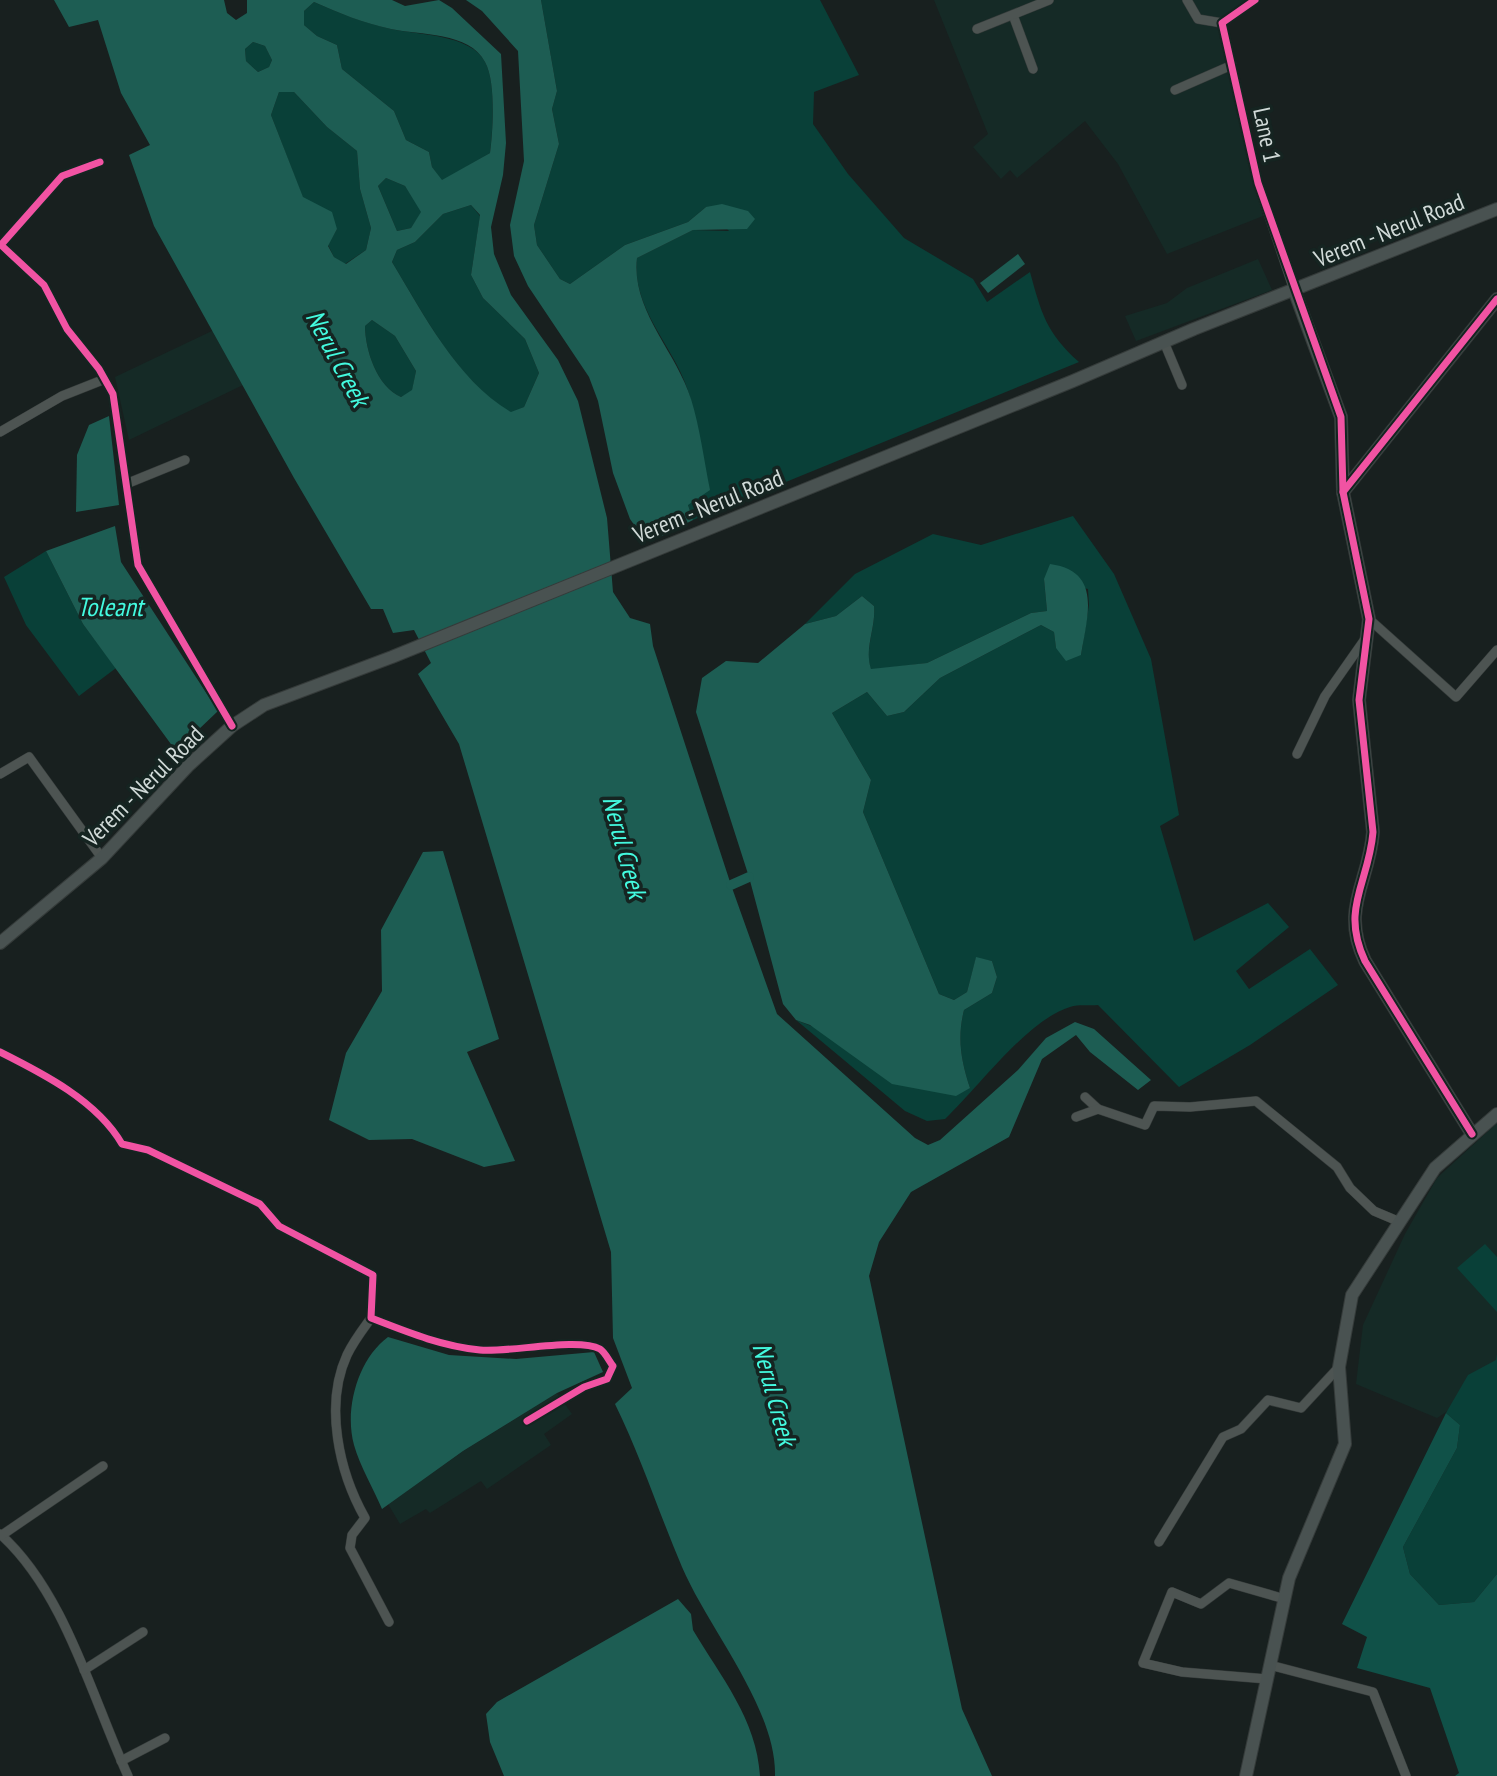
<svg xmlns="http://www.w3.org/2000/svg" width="1497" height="1776" viewBox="0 0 1497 1776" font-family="'PT Sans Narrow',sans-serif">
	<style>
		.built { fill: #152a26 }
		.green { fill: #094038 }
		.forest { fill: #105148 }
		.water { fill: #1d5d53; fill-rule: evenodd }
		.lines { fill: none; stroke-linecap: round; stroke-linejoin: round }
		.canal { stroke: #1d5d53; stroke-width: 10 }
		.street-casing { stroke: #353b3a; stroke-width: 10 }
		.secondary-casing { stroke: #353b3a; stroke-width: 14 }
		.street { stroke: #4d5452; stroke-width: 9 }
		.secondary { stroke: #495251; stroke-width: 12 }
		.cycleway-casing { stroke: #152421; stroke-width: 11 }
		.cycleway { stroke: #f153a3; stroke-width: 7 }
		.labels { text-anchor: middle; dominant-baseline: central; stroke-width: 7; stroke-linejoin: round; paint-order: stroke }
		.street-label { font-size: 24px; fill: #d1dad8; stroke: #152421 }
		.water-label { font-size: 26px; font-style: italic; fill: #43fadf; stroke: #152421 }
	</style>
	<rect width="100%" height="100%" fill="#18201f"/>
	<g class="built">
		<path d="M934 0H1248L1218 24 1263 216 1167 254 1118 164 1085 121 1017 178 1010 170 1001 179 973 147 988 134Z"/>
		<path d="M1258 259 1272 290 1136 341 1125 316 1167 303 1187 288Z"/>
		<path d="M214 330 243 385 129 440 115 377Z"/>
		<path d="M1497 1123V1378L1437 1418 1356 1384 1363 1325 1405 1234 1437 1178Z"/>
		<path d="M557 1393 572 1414 544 1434 551 1445 487 1489 481 1481 430 1513 426 1509 400 1524 388 1504 463 1451Z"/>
	</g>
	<g class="green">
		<path d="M541 0H820L859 75 814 92 813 124 848 174 904 238 973 279 987 302 1030 272C1041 312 1046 333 1079 362L693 520 688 505C689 481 695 417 690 397 677 348 631 311 637 258L693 230 729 231 706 207 688 222 625 245 570 284 560 279 537 245 534 225 559 144 552 109 557 91Z"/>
		<path d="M314 2C339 13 364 23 391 29 417 35 471 34 485 62 496 81 493 131 490 153L442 181 432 167 429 152 406 140 394 111 342 69 337 45 317 36 304 25V11Z"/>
		<path d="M253 42 265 46 272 60 269 67 258 72 246 61 245 49Z"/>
		<path d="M279 92H294L327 127 357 151 360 189 371 228 366 250 345 264 334 257 328 245 337 229 303 198 271 115Z"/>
		<path d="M386 178 405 186 422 212 411 228 397 231 378 186Z"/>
		<path d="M471 205 480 216 471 275 483 298 525 339 539 373 524 407 511 413C457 380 424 315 392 262L397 250 415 242 443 214Z"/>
		<path d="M372 320 395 336 416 371 412 391 401 397C377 387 365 350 365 326Z"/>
		<path d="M1073 516 1114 574 1151 659 1179 815 1160 826 1194 941 1268 903 1289 927 1236 971 1249 989 1310 949 1338 985 1250 1045 1179 1087 1098 1005C1089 1006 1079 1004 1070 1007 1027 1020 979 1087 945 1119L927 1121 905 1111 796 1020 970 1088C961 1061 957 1038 964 1010L992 993 997 977 992 961 976 958 967 992 954 1000 939 994 863 812 871 780 832 713 867 692 887 716 904 712 940 678 1041 625 1054 632 1056 648 1081 655 1089 605 1088 589 1044 579 1047 611 1031 613 927 663 871 670C864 648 876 629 874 606L862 596 836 616 805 624 855 574 933 534 981 545Z"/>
		<path d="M46 551 83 624 116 668 79 696 26 625 4 577Z"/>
		<path d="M1485 1244 1497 1257V1312L1457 1268Z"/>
		<path d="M1497 1354V1574L1474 1602 1439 1605 1410 1574 1403 1547 1457 1448 1460 1425 1446 1413 1468 1375 1496 1360Z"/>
	</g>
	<path class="forest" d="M1446 1413 1460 1425 1457 1448 1403 1547 1410 1574 1439 1605 1474 1602 1497 1574V1776H1455L1459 1773 1430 1688 1357 1668 1367 1637 1342 1624Z"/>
	<g class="water">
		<path d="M54 0H224L227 13 236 20 247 13V0H392L405 6 439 0 452 8 501 54 506 143 503 175 491 227 494 254 511 295 558 360 578 401 607 518 613 592 630 618 650 624 653 646 731 885 777 1014 915 1138 928 1145 940 1140 1018 1070 1046 1038 1075 1022 1094 1029 1151 1080 1138 1090 1090 1052 1076 1035 1042 1059 1009 1137 911 1192 879 1242 869 1276 962 1709 992 1776H775C777 1709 708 1628 682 1567 659 1513 641 1457 615 1404L632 1388 613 1338 611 1252 459 744 418 674 431 663 414 630 393 633 383 609H371L294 478 154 226 129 155 150 145 121 93 98 20 69 27ZM314 2C339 13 363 23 391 29 419 35 470 32 485 62 496 81 493 131 490 153L442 180 432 167 429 152 406 140 394 111 342 69 337 45 317 36 304 25V11ZM253 42 265 46 272 60 269 67 258 72 246 61 245 49ZM279 92H294L327 127 357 151 360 189 371 228 366 250 346 264 334 257 328 246 337 229 332 212 303 197 271 115ZM386 178 405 186 421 212 411 228 397 231 378 186ZM471 205 480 215 471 275 483 298 525 339 539 373 524 407 511 412C457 380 424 315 392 262L397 250 415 242 443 214ZM372 320 395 336 416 371 412 390 401 397C377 387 365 350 365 326Z"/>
		<path d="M466 0H541L557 91 552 109 559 144 534 225 537 245 560 279 570 284 625 245 688 222 706 207 722 204 748 211 755 219 747 229 693 230 637 258C631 310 676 351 691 399 700 428 704 460 710 490L688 505 693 520 656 539 642 536 630 519 613 473 598 401 589 377 528 286 514 256 510 225 524 161 518 51 482 11Z"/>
		<path d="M1018 254 1025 264 988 293 980 283Z"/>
		<path d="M109 416 119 505 76 512 77 455 89 425Z"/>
		<path d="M115 526 121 562 218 711 176 751 83 624 46 551Z"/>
		<path d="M1050 564C1103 571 1087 617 1081 655L1066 661 1056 648 1054 632 1041 625 940 678 904 712 887 716 867 692 832 713 871 780 863 812 939 994 954 1000 967 992 976 957 992 961 997 977 992 993 964 1010C957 1038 961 1061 970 1088L956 1096 892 1084 810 1025 796 1020 783 1004 749 877 696 712 702 678 726 661 758 663 805 624 836 616 862 596 874 606C876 629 864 647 871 669L927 663 1031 613 1047 611 1044 579Z"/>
		<path d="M443 851 499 1039 467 1052 515 1161 484 1167 412 1139 369 1140 329 1120 346 1053 382 991 381 930 423 852Z"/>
		<path d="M388 1337 449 1355 516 1359 594 1352 603 1372 557 1393 463 1451 382 1509C373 1488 360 1466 354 1445 344 1409 358 1359 388 1337Z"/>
		<path d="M678 1599 691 1614 693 1630C721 1677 757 1720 760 1776H504L490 1742 486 1714 497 1702Z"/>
	</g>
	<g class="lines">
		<path class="canal" d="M731 885 749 877"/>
		<g class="street-casing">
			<g id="street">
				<path d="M1187 0 1198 19 1222 23"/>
				<path d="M1255 0 1222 23 1258 183 1294 290"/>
				<path d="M1013 15 1033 69"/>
				<path d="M977 29 1049 0"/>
				<path d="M1175 90 1232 65"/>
				<path d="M100 162 62 176 1 245 44 285 67 329 99 369 113 394 138 565 232 726"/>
				<path d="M1164 342 1182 385"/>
				<path d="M0 432 62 396 105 379"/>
				<path d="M126 484 185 460"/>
				<path d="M1369 619 1456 697 1497 650"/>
				<path d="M1297 754 1325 696 1365 639"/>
				<path d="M0 774 29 757 102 858"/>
				<path d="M0 1052C44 1074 97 1101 122 1144L148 1150 260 1204 279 1226 373 1275 371 1318C407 1332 441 1346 480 1350 508 1353 578 1337 600 1349 605 1352 609 1361 613 1366L607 1379 584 1387 527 1421"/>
				<path d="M1085 1097 1098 1109"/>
				<path d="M1076 1117 1098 1109 1145 1125 1154 1106 1190 1107 1256 1101 1337 1167 1350 1188 1374 1211 1400 1222"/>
				<path d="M371 1318C363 1329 353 1342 347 1355 324 1405 339 1472 365 1518L352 1535 350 1548 389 1622"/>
				<path d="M0 1534C65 1592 92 1698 128 1776"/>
				<path d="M2 1535 103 1466"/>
				<path d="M1159 1542 1223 1437 1241 1429 1268 1400 1301 1408 1339 1367"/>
				<path d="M1270 1665 1373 1692 1406 1776"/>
				<path d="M84 1670 143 1632"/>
				<path d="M1267 1679 1182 1672 1143 1663 1172 1592 1201 1604 1229 1583 1285 1599"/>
				<path d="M121 1761 165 1738"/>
			</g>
		</g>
		<g class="secondary-casing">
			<g id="secondary">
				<path d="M1294 290 1341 417 1343 492"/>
				<path d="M0 943 102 858 189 765 232 726 264 705 392 657 1073 381 1194 329 1497 209"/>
				<path d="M1472 1134 1365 961C1340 908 1369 883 1373 832L1359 700 1369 619 1343 492 1497 299"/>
				<path d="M1246 1776 1289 1578 1345 1444 1339 1367 1352 1295 1435 1168 1497 1114"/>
			</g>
		</g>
		<use href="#street" class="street"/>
		<use href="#secondary" class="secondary"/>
		<g class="cycleway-casing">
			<g id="cycleway">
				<path d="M1255 0 1222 23 1258 183 1341 417 1343 492"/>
				<path d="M100 162 62 176 1 245 44 285 67 329 99 369 113 394 138 565 232 726"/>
				<path d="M0 1052C44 1074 97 1101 122 1144L148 1150 260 1204 279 1226 373 1275 371 1318C407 1332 441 1346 480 1350 508 1353 578 1337 600 1349 605 1352 609 1361 613 1366L607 1379 584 1387 527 1421"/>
				<path d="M1472 1134 1365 961C1340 908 1369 883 1373 832L1359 700 1369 619 1343 492 1497 299"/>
			</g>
		</g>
		<use href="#cycleway" class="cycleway"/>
	</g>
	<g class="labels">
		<g class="street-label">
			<text transform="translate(1267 135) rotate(78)">Lane 1</text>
			<text transform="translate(1389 230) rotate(-22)">Verem - Nerul Road</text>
			<text transform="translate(708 506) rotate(-22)">Verem - Nerul Road</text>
			<text transform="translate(143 786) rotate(-45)">Verem - Nerul Road</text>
		</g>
		<g class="water-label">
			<text transform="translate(338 358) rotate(62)">Nerul Creek</text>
			<text x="110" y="606">Toleant</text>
			<text transform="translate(625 847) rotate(75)">Nerul Creek</text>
			<text transform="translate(775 1394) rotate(75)">Nerul Creek</text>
		</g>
	</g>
</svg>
